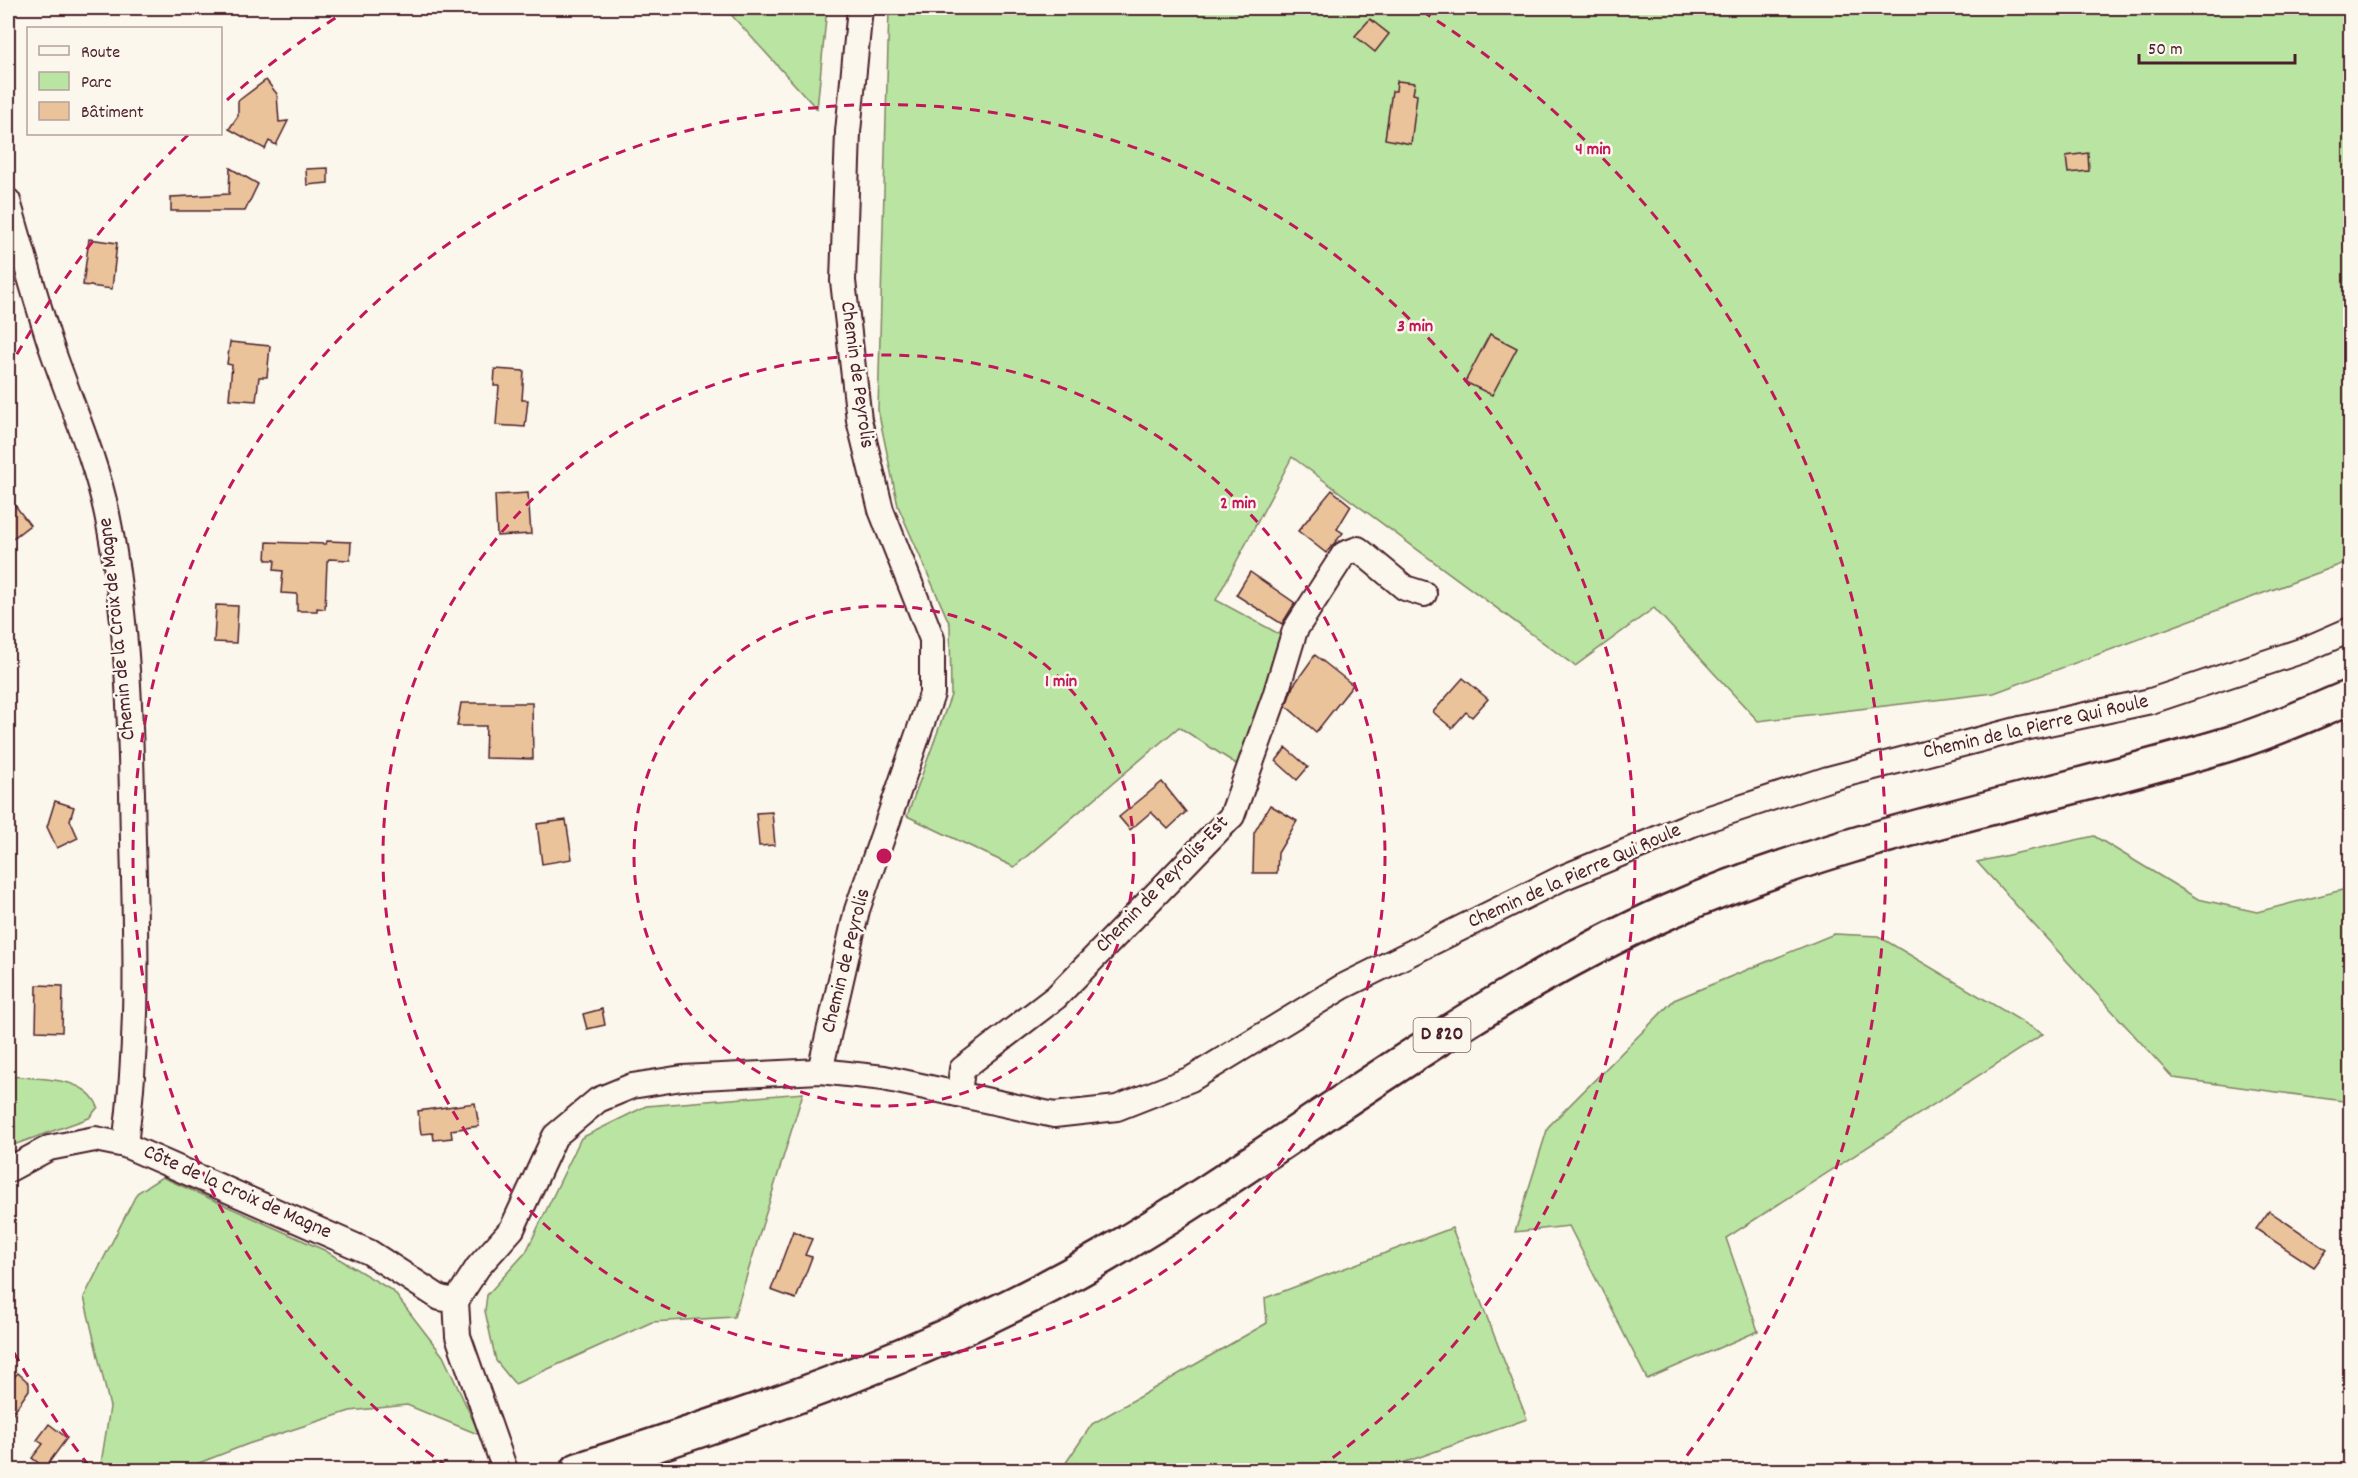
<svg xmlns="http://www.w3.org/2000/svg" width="2358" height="1478" viewBox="0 0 2358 1478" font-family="Dekko,sans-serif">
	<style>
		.green { fill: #b9e4a1; stroke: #828266; stroke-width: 1.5 }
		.building { fill: #ebc39b; stroke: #4a1f2b; stroke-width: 1.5 }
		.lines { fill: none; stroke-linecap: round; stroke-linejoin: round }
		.street-casing { stroke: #4a1f2b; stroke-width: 28 }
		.primary-casing { stroke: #4a1f2b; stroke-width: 38 }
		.street { stroke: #fbf7ec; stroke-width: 24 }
		.primary { stroke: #fbf7ec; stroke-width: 33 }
		.ring { fill: none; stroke: #c2185b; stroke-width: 3; stroke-dasharray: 10 8 }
		.labels { text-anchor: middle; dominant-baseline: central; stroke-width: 5; stroke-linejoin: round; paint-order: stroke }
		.shield { fill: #fbf7ec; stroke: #7f6065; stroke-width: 1.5 }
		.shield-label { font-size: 20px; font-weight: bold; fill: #4a1f2b }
		.street-label { font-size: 21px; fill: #4a1f2b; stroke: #fbf7ec }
		.centre { fill: #c2185b; stroke: #fbf7ec; stroke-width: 3 }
		.ring-label { font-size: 18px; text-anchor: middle; font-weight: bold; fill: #c2185b; stroke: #fbf7ec; stroke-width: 5; stroke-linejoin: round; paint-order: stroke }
	</style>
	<rect width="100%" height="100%" fill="#fbf7ec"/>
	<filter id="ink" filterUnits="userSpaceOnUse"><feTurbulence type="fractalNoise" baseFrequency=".0167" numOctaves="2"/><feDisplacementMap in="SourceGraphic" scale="12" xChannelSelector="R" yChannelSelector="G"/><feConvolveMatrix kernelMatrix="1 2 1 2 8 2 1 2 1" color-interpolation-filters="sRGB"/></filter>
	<g filter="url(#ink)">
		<g class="green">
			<path d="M725 8H827L817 109Z"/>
			<path d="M889 8H2350V561L1994 693 1758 721 1654 608 1575 666 1292 457 1216 600 1281 635 1244 769 1179 727 1014 867 907 816 951 695 950 625 898 506 878 410Z"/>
			<path d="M2094 836 2198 899 2257 912 2350 888V1102L2173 1078 1977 862Z"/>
			<path d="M1834 934 1878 936 2043 1034 1726 1238 1758 1331 1647 1379 1569 1226 1515 1232 1548 1127 1674 1000Z"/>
			<path d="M8 1076C36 1079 86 1075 98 1107L89 1118 8 1147Z"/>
			<path d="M803 1093 734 1317 652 1322 515 1384 496 1361 485 1311 487 1295 526 1252 581 1138 646 1106Z"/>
			<path d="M162 1177 324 1250 393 1291 443 1356 480 1435 407 1405 350 1411 248 1444 181 1470H100L110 1407 84 1297 137 1193Z"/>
			<path d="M1452 1228 1527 1419 1383 1470H1061L1092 1424 1267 1323 1265 1298Z"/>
		</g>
		<g class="building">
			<path d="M1370 19 1389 34 1375 52 1355 36Z"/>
			<path d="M266 80 277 94 279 122 288 121 276 145 269 141 265 149 229 129 238 116V101Z"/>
			<path d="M1397 81 1415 83 1413 94 1417 95 1411 144 1385 139 1392 91H1396Z"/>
			<path d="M2088 153 2089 171 2068 173 2066 156Z"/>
			<path d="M230 168 258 184 245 211H171V197L229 194Z"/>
			<path d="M328 168V183L307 185 306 169Z"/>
			<path d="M89 239 117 243 112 289 83 285Z"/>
			<path d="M1490 334 1517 348 1492 395 1465 382Z"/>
			<path d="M230 342 270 346 267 377H259L256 401 229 399 232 365 227 364Z"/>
			<path d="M495 369 524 371 522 400H528L525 427 496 425 499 386H494Z"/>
			<path d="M1332 490 1351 506 1337 529 1343 533 1326 553 1298 531Z"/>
			<path d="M528 493 531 534 497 536 495 495Z"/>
			<path d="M8 496 30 525 8 542Z"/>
			<path d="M327 541 351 542 350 560 329 559 327 562 325 609 317 608V611H297V594L281 593 283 571 274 570 275 560H266L267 542 326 544Z"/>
			<path d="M1250 572 1295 603 1282 624 1236 595Z"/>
			<path d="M216 605 238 606 236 643 214 642Z"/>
			<path d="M1315 655 1353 685 1316 732 1286 706 1293 686Z"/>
			<path d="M1463 678 1488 699 1472 717 1466 712 1452 728 1433 712Z"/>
			<path d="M461 703H532L533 759 485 758 486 726H457Z"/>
			<path d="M1286 748 1308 767 1297 780 1276 761Z"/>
			<path d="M1162 782 1186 812 1168 829 1151 812 1130 830 1119 817Z"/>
			<path d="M55 801 74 807 70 820 78 838 57 848 47 827Z"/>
			<path d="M1270 805 1297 821 1278 853 1277 873H1253L1254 833Z"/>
			<path d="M772 812 775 845 759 846 756 813Z"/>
			<path d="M566 820 572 859 542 864 537 824Z"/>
			<path d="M37 985 63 986 62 1032 36 1031Z"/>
			<path d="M602 1009 605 1025 587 1029 583 1014Z"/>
			<path d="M475 1103 479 1126 451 1130 452 1138 434 1140 433 1133 421 1134 418 1111Z"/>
			<path d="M2269 1211 2327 1250 2314 1267 2256 1229Z"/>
			<path d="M793 1231 812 1239 805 1255 812 1257 796 1299 771 1290Z"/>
			<path d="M18 1373 29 1383V1390L8 1420V1383Z"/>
			<path d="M49 1424 67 1438 45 1468 32 1458 43 1444 37 1440Z"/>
		</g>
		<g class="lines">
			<g class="street-casing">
				<g id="street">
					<path d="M8 201C22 250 36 300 52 349 71 404 95 457 107 514 129 621 131 732 133 841 136 945 139 1041 125 1145"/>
					<path d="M820 1071 857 910 932 694V639L881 510 859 420 843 281 848 132 860 8"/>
					<path d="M959 1094 962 1069 1056 997 1232 816 1275 696 1295 630 1344 554 1358 549 1405 588 1424 594"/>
					<path d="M8 1170 49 1148 95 1139 125 1145 369 1252 440 1298 456 1301"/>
					<path d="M505 1470 458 1336 456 1301 478 1267 512 1229 555 1136 598 1100 632 1086 682 1078 820 1071 884 1078 1054 1115 1117 1108 1191 1079 1342 987 1562 878 1695 823 1828 779 2020 729 2151 701 2304 650 2350 630"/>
				</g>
			</g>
			<g class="primary-casing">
				<path id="primary" d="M578 1470C762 1411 934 1354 1102 1257 1294 1145 1466 1001 1670 911 1849 832 2045 800 2232 743 2272 731 2311 713 2350 697"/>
			</g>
			<use href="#street" class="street"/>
			<use href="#primary" class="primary"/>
		</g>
	</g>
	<g class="ring">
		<circle cx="884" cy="856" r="250"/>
		<circle cx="884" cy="856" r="501"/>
		<path d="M448 1467A751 751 0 1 1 1320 1467"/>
		<path d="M89 1466A1002 1002 0 0 1 8 1342M8 370A1002 1002 0 0 1 188 135M227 100A1002 1002 0 0 1 346 11M1422 11A1002 1002 0 0 1 1679 1466"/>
	</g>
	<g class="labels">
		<rect class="shield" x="1413.5" y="1018" width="57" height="34" rx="4.5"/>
		<g class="shield-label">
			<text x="1442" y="1035">D 820</text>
		</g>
		<g class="street-label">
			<text transform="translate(856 375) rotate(82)">Chemin de Peyrolis</text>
			<text transform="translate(118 629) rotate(-96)">Chemin de la Croix de Magne</text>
			<text transform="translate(2036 728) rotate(-13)">Chemin de la Pierre Qui Roule</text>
			<text transform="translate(1575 877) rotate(-24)">Chemin de la Pierre Qui Roule</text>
			<text transform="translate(1163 885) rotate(-46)">Chemin de Peyrolis-Est</text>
			<text transform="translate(847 961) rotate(-76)">Chemin de Peyrolis</text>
			<text transform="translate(237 1193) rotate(24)">Côte de la Croix de Magne</text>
		</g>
	</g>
	<circle cx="884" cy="856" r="9" class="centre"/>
	<g class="ring-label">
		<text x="1593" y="154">4 min</text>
		<text x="1415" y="331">3 min</text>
		<text x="1238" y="508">2 min</text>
		<text x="1061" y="686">1 min</text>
	</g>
	<rect width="2358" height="1478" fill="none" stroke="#fbf7ec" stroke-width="30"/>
	<rect x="15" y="15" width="2328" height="1448" fill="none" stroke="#4a1f2b" stroke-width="2" filter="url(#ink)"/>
	<rect x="27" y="27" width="195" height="108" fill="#fbf7ec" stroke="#b4a19f" stroke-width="1.5"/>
	<rect x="39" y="46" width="30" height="9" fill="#fbf7ec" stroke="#b4a19f" stroke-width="1.5"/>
	<text x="81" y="57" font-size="18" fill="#4a1f2b">Route</text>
	<rect x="39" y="72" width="30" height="18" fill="#b9e4a1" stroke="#b4a19f" stroke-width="1.5"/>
	<text x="81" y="87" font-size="18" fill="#4a1f2b">Parc</text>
	<rect x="39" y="102" width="30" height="18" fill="#ebc39b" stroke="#b4a19f" stroke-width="1.5"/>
	<text x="81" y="117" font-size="18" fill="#4a1f2b">Bâtiment</text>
	<path d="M2139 54v9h156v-9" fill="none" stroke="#4a1f2b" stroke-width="3"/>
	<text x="2148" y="54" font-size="18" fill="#4a1f2b" stroke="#fbf7ec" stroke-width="4.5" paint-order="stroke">50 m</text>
</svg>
